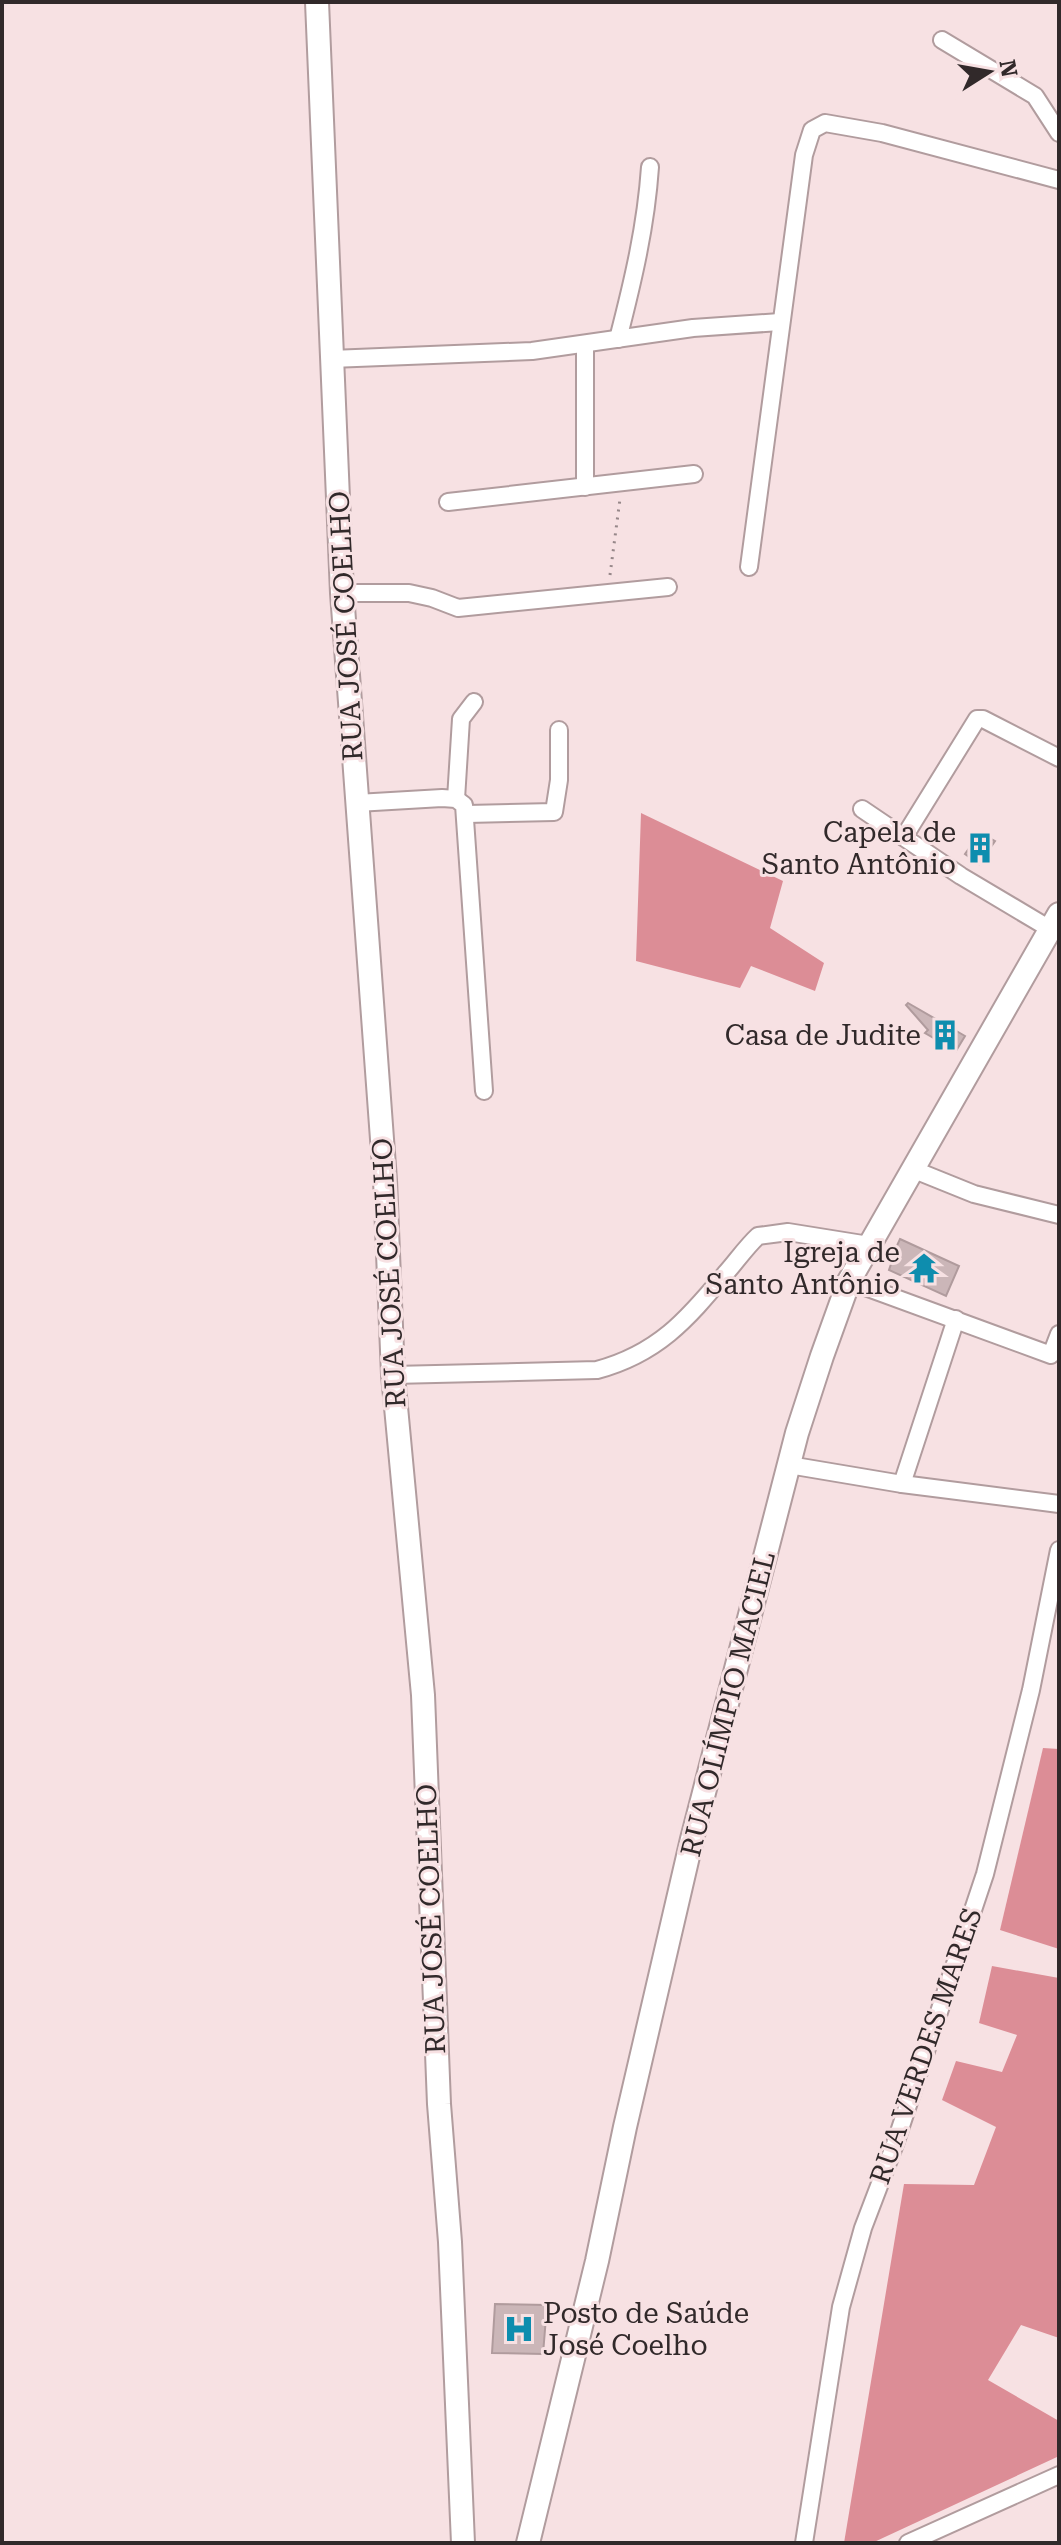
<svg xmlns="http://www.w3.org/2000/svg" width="1061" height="2545" viewBox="0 0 1061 2545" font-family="'Roboto Serif',serif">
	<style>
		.forest { fill: #dc8d96 }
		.building { fill: #cbb6b8; stroke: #b09b9d; stroke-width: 2 }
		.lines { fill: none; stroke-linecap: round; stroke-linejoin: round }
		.street-casing { stroke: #b19c9e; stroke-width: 20 }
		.secondary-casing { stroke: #b19c9e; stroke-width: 26 }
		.path { stroke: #968789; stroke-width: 3; stroke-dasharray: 2 6; stroke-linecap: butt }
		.street { stroke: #fff; stroke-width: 16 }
		.secondary { stroke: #fff; stroke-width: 22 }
		.labels { text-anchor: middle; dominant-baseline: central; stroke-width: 6; stroke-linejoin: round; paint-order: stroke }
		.street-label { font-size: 28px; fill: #31292a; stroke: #f7e1e3 }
		.poi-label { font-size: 28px; fill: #31292a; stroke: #f7e1e3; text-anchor: end }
	</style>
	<rect width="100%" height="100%" fill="#f7e1e3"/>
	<g class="forest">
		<path d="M641 813 783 881 770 928 824 963 815 991 751 966 740 988 636 961Z"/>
		<path d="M1043 1748 1059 1749V1949L1000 1930Z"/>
		<path d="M992 1966 1059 1978V2338L1021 2325 988 2380 1059 2421 1057 2457 872 2543H844L904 2184 974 2185 996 2127 942 2100 956 2061 1002 2072 1017 2035 979 2023Z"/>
	</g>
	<g class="building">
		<path d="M980 833 995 841 979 864 965 854Z"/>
		<path d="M908 1003 965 1036 956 1051 925 1033 928 1030 906 1005Z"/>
		<path d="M900 1239 959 1266 946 1296 889 1270 891 1264 889 1255 895 1250Z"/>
		<path d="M495 2304 547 2305 543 2354 492 2353Z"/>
	</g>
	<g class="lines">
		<g class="street-casing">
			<g id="street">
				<path d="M942 40 1035 96 1059 133"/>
				<path d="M618 339C633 281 646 226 650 167"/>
				<path d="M331 359 532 351 693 328 780 322"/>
				<path d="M585 487V345"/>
				<path d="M448 502 694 474"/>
				<path d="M749 567 804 155 812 130 825 123 882 133 1059 180"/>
				<path d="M342 593H409L432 598 458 608 668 587"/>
				<path d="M456 799 461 719 474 702"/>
				<path d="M357 803 442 798 456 799 464 805 484 1091"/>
				<path d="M862 809 961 876 1050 929"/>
				<path d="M467 814 554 812 559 780V730"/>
				<path d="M904 837 977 719H983L1059 758"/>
				<path d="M912 1169 974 1194 1059 1215"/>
				<path d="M849 1281 1051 1355 1059 1334"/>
				<path d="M393 1375 597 1370C657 1354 687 1320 725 1274 736 1262 746 1247 758 1236L788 1232 869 1245"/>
				<path d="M789 1465 902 1484 1059 1504"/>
				<path d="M902 1484 956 1319"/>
				<path d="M804 2543 841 2307 863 2228 895 2144 985 1874 1031 1690 1059 1550"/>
				<path d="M908 2543 1059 2475"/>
			</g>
		</g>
		<g class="secondary-casing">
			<g id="secondary">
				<path d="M317 2 342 593 385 1180 393 1375 423 1695 439 2104 450 2242 463 2543"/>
				<path d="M528 2543 597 2261 625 2127 692 1839 797 1433 822 1356 849 1281 1059 914"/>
			</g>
		</g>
		<path class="path" d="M610 575 620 499"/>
		<use href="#street" class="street"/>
		<use href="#secondary" class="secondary"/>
	</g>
	<defs>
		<g id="building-bare" transform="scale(2.4)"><path d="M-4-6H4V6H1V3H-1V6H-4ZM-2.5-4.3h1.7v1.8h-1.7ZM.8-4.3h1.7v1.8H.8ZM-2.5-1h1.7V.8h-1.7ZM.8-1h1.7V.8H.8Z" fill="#0e8dae" stroke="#f7e1e3" stroke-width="2.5" paint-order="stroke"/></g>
		<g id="temple-bare" transform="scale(2.4)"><path d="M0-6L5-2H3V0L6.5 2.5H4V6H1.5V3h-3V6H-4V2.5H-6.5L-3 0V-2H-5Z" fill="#0e8dae" stroke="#f7e1e3" stroke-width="2.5" paint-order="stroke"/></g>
		<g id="hospital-bare" transform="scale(2.4)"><path d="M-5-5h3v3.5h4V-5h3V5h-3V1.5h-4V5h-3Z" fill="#0e8dae" stroke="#f7e1e3" stroke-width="2.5" paint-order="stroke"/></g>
	</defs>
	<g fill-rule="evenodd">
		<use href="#building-bare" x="980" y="848"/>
		<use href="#building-bare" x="945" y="1035"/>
		<use href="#temple-bare" x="924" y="1268"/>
		<use href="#hospital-bare" x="519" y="2329"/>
	</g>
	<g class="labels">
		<g class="street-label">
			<text transform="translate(346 626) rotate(-93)">RUA JOSÉ COELHO</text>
			<text transform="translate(389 1273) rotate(-93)">RUA JOSÉ COELHO</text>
			<text transform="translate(728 1704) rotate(-76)">RUA OLÍMPIO MACIEL</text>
			<text transform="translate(431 1919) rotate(-92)">RUA JOSÉ COELHO</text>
			<text transform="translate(926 2046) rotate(-71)">RUA VERDES MARES</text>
		</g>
		<g class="poi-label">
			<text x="956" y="832">Capela de<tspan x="956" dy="32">Santo Antônio</tspan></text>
			<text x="921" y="1035">Casa de Judite</text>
			<text x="900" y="1252">Igreja de<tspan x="900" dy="32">Santo Antônio</tspan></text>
			<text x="543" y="2313" text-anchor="start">Posto de Saúde<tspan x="543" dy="32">José Coelho</tspan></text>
		</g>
	</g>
	<rect width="1061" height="2545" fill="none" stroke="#31292a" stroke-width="8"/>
	<g transform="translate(989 72) rotate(79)" stroke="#f7e1e3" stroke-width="6" paint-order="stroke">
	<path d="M0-6L14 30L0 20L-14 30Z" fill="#31292a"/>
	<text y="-12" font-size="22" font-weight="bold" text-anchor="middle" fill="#31292a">N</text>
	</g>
</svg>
